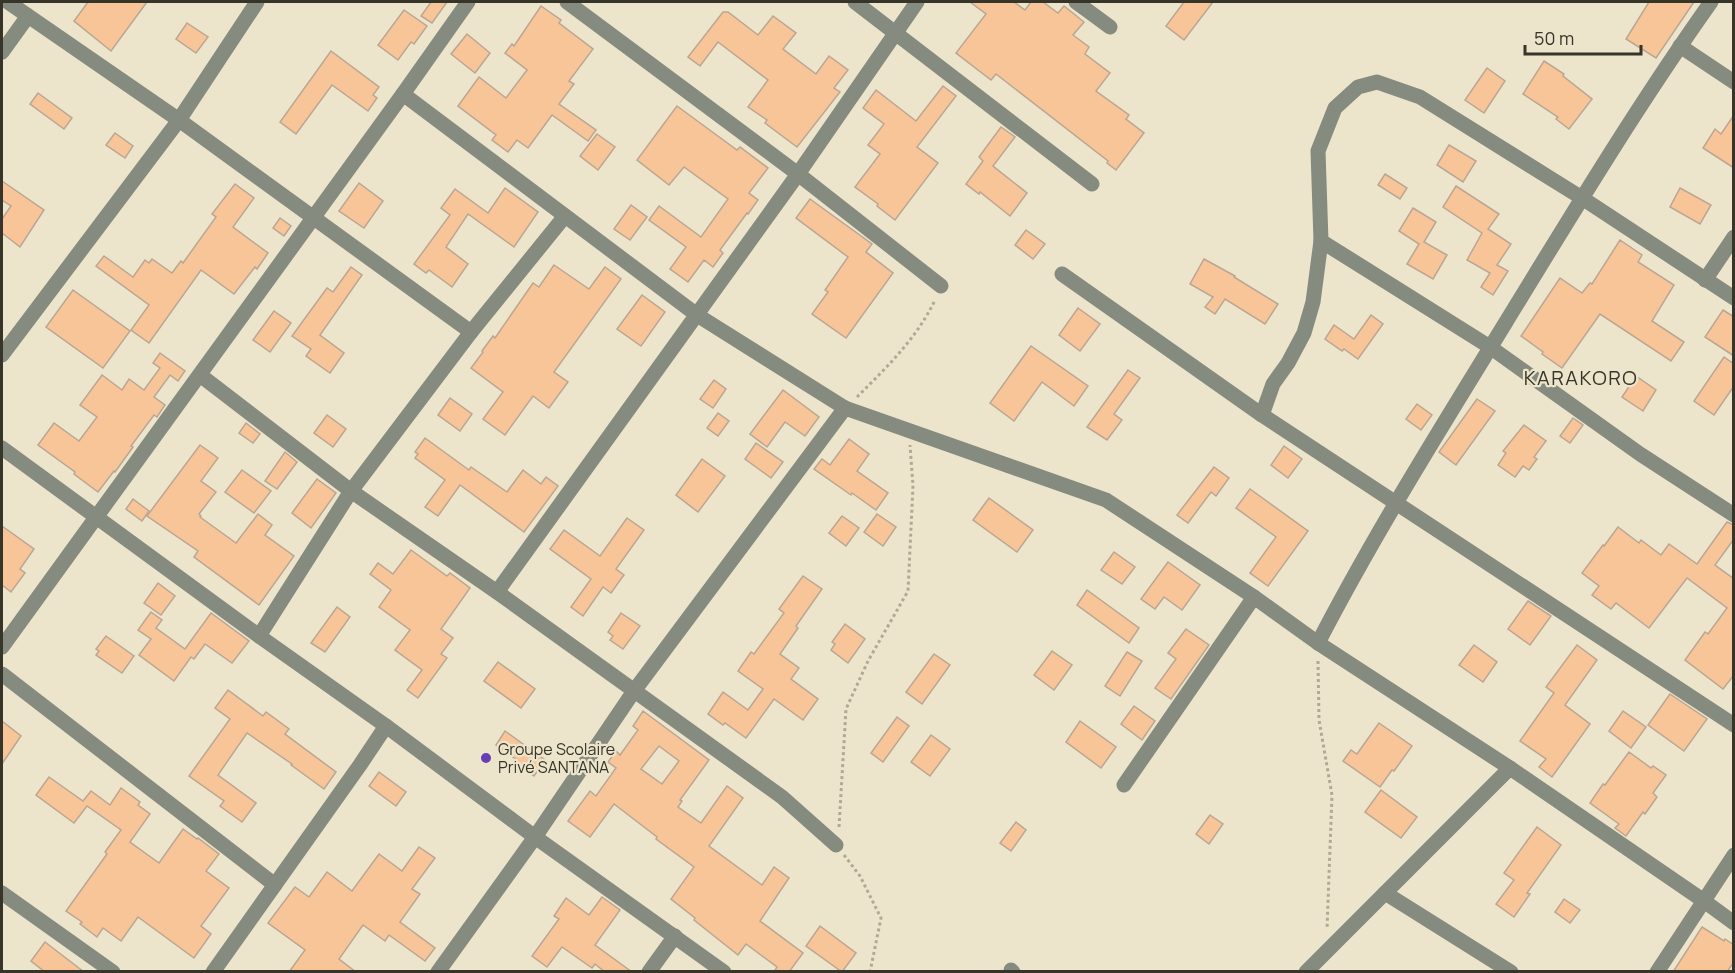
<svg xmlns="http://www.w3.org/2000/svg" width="1735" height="973" viewBox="0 0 1735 973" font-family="Manrope,sans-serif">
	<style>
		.building { fill: #f7c598; stroke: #bba693; stroke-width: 1.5; fill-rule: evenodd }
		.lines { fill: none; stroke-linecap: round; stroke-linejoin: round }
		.path { stroke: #afaa95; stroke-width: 3; stroke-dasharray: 3 3; stroke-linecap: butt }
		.minor { stroke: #868b80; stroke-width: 15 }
		.poi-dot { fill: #663fb8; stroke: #ece5cb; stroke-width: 2 }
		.labels { text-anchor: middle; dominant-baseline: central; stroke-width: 4.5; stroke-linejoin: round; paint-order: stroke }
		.poi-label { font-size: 16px; fill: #37352a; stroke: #ece5cb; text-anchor: start }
		.quarter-label { font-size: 20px; letter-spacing: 1.5px; fill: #37352a; stroke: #ece5cb }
	</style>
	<rect width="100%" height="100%" fill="#ece5cb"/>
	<g class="building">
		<path d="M88 2H147L111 51 74 21Z"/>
		<path d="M431 2H447L432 23 421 16Z"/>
		<path d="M970 2H1014L1025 10 1031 2H1043L1058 13 1064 6 1084 22 1073 35 1089 47 1085 54 1110 73 1096 91 1129 115 1126 119 1144 133 1116 170 1107 163 1108 161 996 74 991 80 956 53 986 14Z"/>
		<path d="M1184 2H1213L1184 40 1166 26Z"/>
		<path d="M1649 2H1694L1656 58 1626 39Z"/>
		<path d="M541 6 561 20 559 23 593 49 569 81 574 84 559 104 596 130 588 141 552 115 528 148 517 140 508 152 492 140 496 135 458 106 479 77 506 98 527 70 505 53 512 44 514 46Z"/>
		<path d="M404 10 427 26 414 44 411 42 398 60 378 45Z"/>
		<path d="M723 12H728L758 35 773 16 796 33 783 49 816 74 829 56 848 70 834 88 840 92 797 147 765 123 767 120 748 107 768 80 718 42 700 66 688 57Z"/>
		<path d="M187 23 208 37 196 53 176 39Z"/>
		<path d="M467 34 490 53 475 73 451 54Z"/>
		<path d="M331 51 379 87 373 95 377 98 368 111 332 85 296 134 280 122Z"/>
		<path d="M1544 61 1564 74 1563 76 1592 99 1569 129 1556 119 1558 117 1523 94Z"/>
		<path d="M1487 68 1505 81 1484 113 1465 100Z"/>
		<path d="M943 86 956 96 917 147 938 163 895 220 877 206 878 204 855 187 880 154 868 145 884 124 863 108 876 90 916 121Z"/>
		<path d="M38 93 72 118 64 129 30 104Z"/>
		<path d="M677 106 737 150 740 147 768 168 749 193 758 200 748 214 747 213 720 250 723 253 713 267 704 260 688 282 670 269 686 247 649 220 659 206 701 237 728 199 684 167 669 185 637 160Z"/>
		<path d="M1734 115V168L1703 148 1715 129 1721 134Z"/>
		<path d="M1001 127 1015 137 993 166 1027 193 1010 216 980 192 979 194 966 184 983 161 979 157Z"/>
		<path d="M115 133 133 146 125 158 106 145Z"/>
		<path d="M597 134 615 147 598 170 580 156Z"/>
		<path d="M1449 145 1476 161 1463 182 1437 165Z"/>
		<path d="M1385 174 1407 188 1400 199 1378 185Z"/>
		<path d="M2 181 44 210 20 247 2 233V219L11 206 2 200Z"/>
		<path d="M359 183 383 201 364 228 339 211Z"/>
		<path d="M235 184 254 198 233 227 268 253 257 269 255 267 234 294 201 270 149 343 131 330 149 305 96 266 104 256 133 277 145 260 149 263 152 259 172 273 181 261 183 263 216 217 212 214Z"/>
		<path d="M1456 186 1499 214 1488 229 1511 244 1497 265 1508 271 1493 295 1481 287 1490 273 1467 260 1482 233 1443 207Z"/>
		<path d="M505 188 538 212 514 247 468 214 446 247 468 264 452 287 429 270 426 273 414 264 450 215 441 208 455 189 488 213Z"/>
		<path d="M1680 188 1711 205 1700 224 1670 207Z"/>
		<path d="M810 199 872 244 866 252 893 273 846 338 812 314 828 292 825 290 848 257 796 218Z"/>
		<path d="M631 205 647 217 630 240 614 229Z"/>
		<path d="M1413 208 1436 222 1424 242 1447 255 1433 279 1407 264 1419 244 1399 231Z"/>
		<path d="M280 218 291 226 284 236 273 228Z"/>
		<path d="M1026 230 1045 244 1033 259 1015 245Z"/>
		<path d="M1620 240 1642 255 1638 262 1674 285 1652 321 1684 342 1671 361 1600 314 1562 368 1542 354 1543 352 1521 336 1560 278 1582 293 1590 283 1592 284Z"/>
		<path d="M1204 259 1235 276 1234 277 1278 304 1265 324 1225 299 1215 314 1205 307 1213 297 1190 284Z"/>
		<path d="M554 265 589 289 605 267 621 279 554 372 568 382 549 408 533 396 505 435 483 419 503 392 471 368 483 352 482 351 493 336 495 338 533 283 539 287Z"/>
		<path d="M351 267 362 275 320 335 344 353 330 373 306 356 311 349 292 336 327 288 333 292Z"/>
		<path d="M73 290 130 331 103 368 46 327Z"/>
		<path d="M642 295 665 312 641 346 617 329Z"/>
		<path d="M1078 308 1100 324 1080 351 1059 335Z"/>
		<path d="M1723 310 1734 317V356L1705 337Z"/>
		<path d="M274 311 291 323 270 352 253 340Z"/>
		<path d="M1371 315 1383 324 1358 359 1344 349 1342 351 1325 339 1334 325 1354 339Z"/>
		<path d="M1031 346 1088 386 1074 406 1042 382 1014 421 990 403Z"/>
		<path d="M160 353 185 371 178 381 170 375 154 397 165 405 157 417 154 415 131 446 133 447 115 472 114 471 98 492 74 474 75 472 38 445 54 423 79 441 97 417 80 405 102 375 122 390 129 379 144 390 160 368 153 363Z"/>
		<path d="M1724 357 1734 364V386L1714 415 1694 401Z"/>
		<path d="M1128 370 1140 378 1114 414 1122 420 1107 440 1087 427Z"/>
		<path d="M1636 376 1656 390 1643 411 1622 397Z"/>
		<path d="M714 380 726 389 713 408 700 399Z"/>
		<path d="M783 390 819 417 805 436 785 422 767 447 750 434Z"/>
		<path d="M450 398 472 414 460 431 438 415Z"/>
		<path d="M1477 399 1495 411 1456 465 1439 452Z"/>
		<path d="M1417 404 1432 415 1421 430 1406 419Z"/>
		<path d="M718 413 729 421 718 436 707 428Z"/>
		<path d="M327 415 346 429 333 447 314 433Z"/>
		<path d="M1573 418 1583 425 1570 443 1560 436Z"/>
		<path d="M246 423 260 434 253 443 239 433Z"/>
		<path d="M1524 425 1546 441 1534 457 1537 459 1529 470 1523 466 1515 477 1498 465 1506 453 1503 451Z"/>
		<path d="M425 438 469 470 471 467 507 492 523 470 541 484 546 477 558 486 524 532 460 485 438 516 425 507 445 480 415 458 418 454 415 452Z"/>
		<path d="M849 439 869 454 857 471 888 493 876 510 852 493 851 495 814 469 822 459 830 465Z"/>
		<path d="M756 443 783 462 771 478 745 459Z"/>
		<path d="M200 445 218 458 201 481 216 492 199 514 201 516 200 517 236 543 258 514 272 525 265 535 294 556 259 605 194 557 198 551 147 516Z"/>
		<path d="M1284 446 1302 459 1288 478 1271 465Z"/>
		<path d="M285 452 297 462 277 489 265 481Z"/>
		<path d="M702 459 725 476 698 512 676 495Z"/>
		<path d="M1214 467 1229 478 1216 496 1211 492 1188 523 1177 515Z"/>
		<path d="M242 470 271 491 254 513 225 492Z"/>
		<path d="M317 479 336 493 311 528 292 513Z"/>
		<path d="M1250 489 1308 531 1268 586 1250 573 1276 537 1236 508Z"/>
		<path d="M989 498 1033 530 1017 552 973 520Z"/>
		<path d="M133 499 149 511 142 521 126 509Z"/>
		<path d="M877 514 896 527 883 546 864 532Z"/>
		<path d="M842 516 859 528 846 546 829 533Z"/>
		<path d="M627 518 644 530 616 569 624 575 611 593 603 587 583 616 571 607 591 579 550 549 564 530 600 556Z"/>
		<path d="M1727 522 1734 525V539L1715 565 1734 579V675L1723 689 1685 660 1705 632 1708 634 1727 608 1687 578 1649 628 1616 603 1611 609 1592 595 1599 586 1582 573 1603 545 1604 546 1618 527 1639 543 1641 540 1661 555 1669 544 1697 564Z"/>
		<path d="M2 526 34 549 20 569 25 573 11 592 2 585Z"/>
		<path d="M411 550 447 576 450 573 470 588 441 629 453 638 441 654 447 658 418 698 407 690 422 670 395 650 410 630 379 607 391 590 370 574 378 563 393 574Z"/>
		<path d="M1114 552 1135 567 1122 584 1101 570Z"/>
		<path d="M1168 562 1200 585 1182 610 1164 597 1155 609 1141 599Z"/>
		<path d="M803 576 822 589 796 626 798 628 780 654 799 668 791 679 818 699 803 720 774 699 746 738 725 723 723 725 708 714 723 692 748 710 763 689 738 671 751 652 754 654 784 613 779 609Z"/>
		<path d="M158 583 175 596 161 615 144 603Z"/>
		<path d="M1087 590 1139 628 1129 643 1077 605Z"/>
		<path d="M1528 601 1551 616 1530 645 1508 629Z"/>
		<path d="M337 607 350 617 325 652 311 643Z"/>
		<path d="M151 612 162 620 156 628 185 649 211 613 249 641 232 663 205 644 194 659 191 657 174 681 139 655 151 639 138 630Z"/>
		<path d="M621 613 640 626 623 649 610 640 613 636 608 632Z"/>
		<path d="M845 624 865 639 848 663 831 650 835 644 832 642Z"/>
		<path d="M1186 629 1209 645 1171 699 1155 688 1176 659 1168 653Z"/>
		<path d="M106 636 134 656 122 673 96 655 99 651 96 649Z"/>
		<path d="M1474 645 1497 662 1483 682 1459 665Z"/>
		<path d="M1577 645 1597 660 1565 705 1590 724 1552 777 1539 767 1546 759 1520 741 1554 693 1546 687Z"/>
		<path d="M1052 651 1072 665 1054 690 1034 675Z"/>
		<path d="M1127 652 1142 661 1120 696 1105 686Z"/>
		<path d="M934 654 950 665 922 704 906 692Z"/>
		<path d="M498 662 535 689 521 708 484 681Z"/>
		<path d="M228 690 263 716 266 712 289 729 285 734 336 772 324 789 291 765 292 764 247 733 218 775 256 803 242 822 220 806 224 801 189 776 230 719 215 708Z"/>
		<path d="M1670 694 1707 719 1684 751 1648 725Z"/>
		<path d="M1134 706 1155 721 1142 740 1121 724Z"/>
		<path d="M643 711 709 760 680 800 682 801 678 807 701 823 727 786 743 798 709 846 762 885 774 867 789 878 760 921 803 953 789 972H774L777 967 746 944 738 955 694 920 695 918 671 899 694 867 656 839 657 837 614 804 590 837 568 821 590 791 596 796 616 768 608 762 616 751 620 755 638 730 633 726ZM659 746 679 761 662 784 641 769Z"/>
		<path d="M1623 711 1646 727 1631 748 1609 731Z"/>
		<path d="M897 717 909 726 883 762 871 753Z"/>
		<path d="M2 721 21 736 2 764Z"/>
		<path d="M1080 721 1116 747 1101 768 1066 742Z"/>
		<path d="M1379 723 1412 746 1394 771 1392 770 1380 787 1343 761 1351 750 1357 754Z"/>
		<path d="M505 731 545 760 534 776 515 763 517 760 496 745Z"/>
		<path d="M931 735 950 749 930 776 911 762Z"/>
		<path d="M1629 752 1651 768 1653 766 1666 775 1653 793 1657 797 1645 814 1643 812 1626 836 1615 828 1619 824 1590 803 1603 784 1605 785Z"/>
		<path d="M379 772 406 792 396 806 369 786Z"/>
		<path d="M49 777 83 801 91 791 110 805 121 788 140 802 138 805 150 814 130 842 159 863 183 829 197 839 198 838 219 854 206 871 229 888 201 926 211 934 194 958 138 917 121 941 103 928 97 937 80 924 82 922 66 911 107 854 105 852 121 830 87 806 74 823 36 795Z"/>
		<path d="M1381 790 1417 817 1401 838 1365 812Z"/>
		<path d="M1210 815 1223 824 1209 844 1196 834Z"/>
		<path d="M1016 822 1026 830 1011 851 1000 843Z"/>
		<path d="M1537 827 1561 845 1527 893 1530 894 1514 917 1496 904 1514 880 1504 873Z"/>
		<path d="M419 847 435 858 412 889 420 894 400 922 435 948 425 961 389 935 385 941 363 925 339 959 356 972H289L305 950 268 923 295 887 309 897 327 872 352 891 379 854 402 871Z"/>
		<path d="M602 897 620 910 595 945 632 972H605L595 964 592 968 562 947 547 967 532 956 559 919 554 916 566 898 589 915Z"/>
		<path d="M1564 899 1580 910 1570 923 1555 912Z"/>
		<path d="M820 926 856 953 842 972 806 946Z"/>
		<path d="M1702 927 1724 941 1725 939 1734 945V962L1727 972H1673Z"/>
		<path d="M45 942 84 972H45L31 961Z"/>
	</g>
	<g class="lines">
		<g class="path">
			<path d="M857 397C887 367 917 338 935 300"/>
			<path d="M1318 661 1319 720 1332 795 1327 929"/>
			<path d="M839 827 846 709 868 661 908 591 913 486 910 445"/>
			<path d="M844 855 860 876 881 918 870 972"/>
		</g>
		<g class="minor">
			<path d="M8 2 179 120 471 332"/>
			<path d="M567 2 798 174 941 286"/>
			<path d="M855 2 1092 184"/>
			<path d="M1076 2 1110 27"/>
			<path d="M1680 46 1734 82"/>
			<path d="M2 52 28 16"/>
			<path d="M403 94 697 315 845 408 1106 500 1254 597 1318 643 1510 768 1704 901 1734 923"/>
			<path d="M1321 241 1490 347 1640 454 1734 515"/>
			<path d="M1062 274 1262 415 1734 725"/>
			<path d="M1705 280 1734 237"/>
			<path d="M2 355 179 120 257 2"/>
			<path d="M200 375 351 491 497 592 782 797 836 845"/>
			<path d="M1262 415 1273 384 1288 363 1304 333 1313 302 1321 241 1318 151 1335 108 1358 87 1377 82 1420 97 1582 198 1734 298"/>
			<path d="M2 448 259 636 386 726 535 837 724 972"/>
			<path d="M497 592 798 174 917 2"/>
			<path d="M259 636 351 491 471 332 565 216"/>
			<path d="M1318 643C1375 533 1441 428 1506 322 1572 214 1638 105 1711 2"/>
			<path d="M2 647 403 94 468 2"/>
			<path d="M2 674 275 885"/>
			<path d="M1124 785 1254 597"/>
			<path d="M2 893 113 972"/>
			<path d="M1385 893 1511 972"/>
			<path d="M1011 970 1013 972"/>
			<path d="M213 972 360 765 386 726"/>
			<path d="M438 972 535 837 634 691 845 408"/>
			<path d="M649 972 675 936"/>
			<path d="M1306 972 1510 768"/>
			<path d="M1657 972 1734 855"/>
		</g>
	</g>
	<circle class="poi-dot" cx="486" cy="758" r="6"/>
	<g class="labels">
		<g class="poi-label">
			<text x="498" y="749">Groupe Scolaire<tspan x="498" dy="18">Privé SANTANA</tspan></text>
		</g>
		<g class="quarter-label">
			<text x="1581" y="377">KARAKORO</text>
		</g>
	</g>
	<rect width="1735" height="973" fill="none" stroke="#37352a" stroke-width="6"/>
	<path d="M1525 45v9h116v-9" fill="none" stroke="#37352a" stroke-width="3"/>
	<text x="1534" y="45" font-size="18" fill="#37352a" stroke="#ece5cb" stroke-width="4.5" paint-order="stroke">50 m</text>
</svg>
